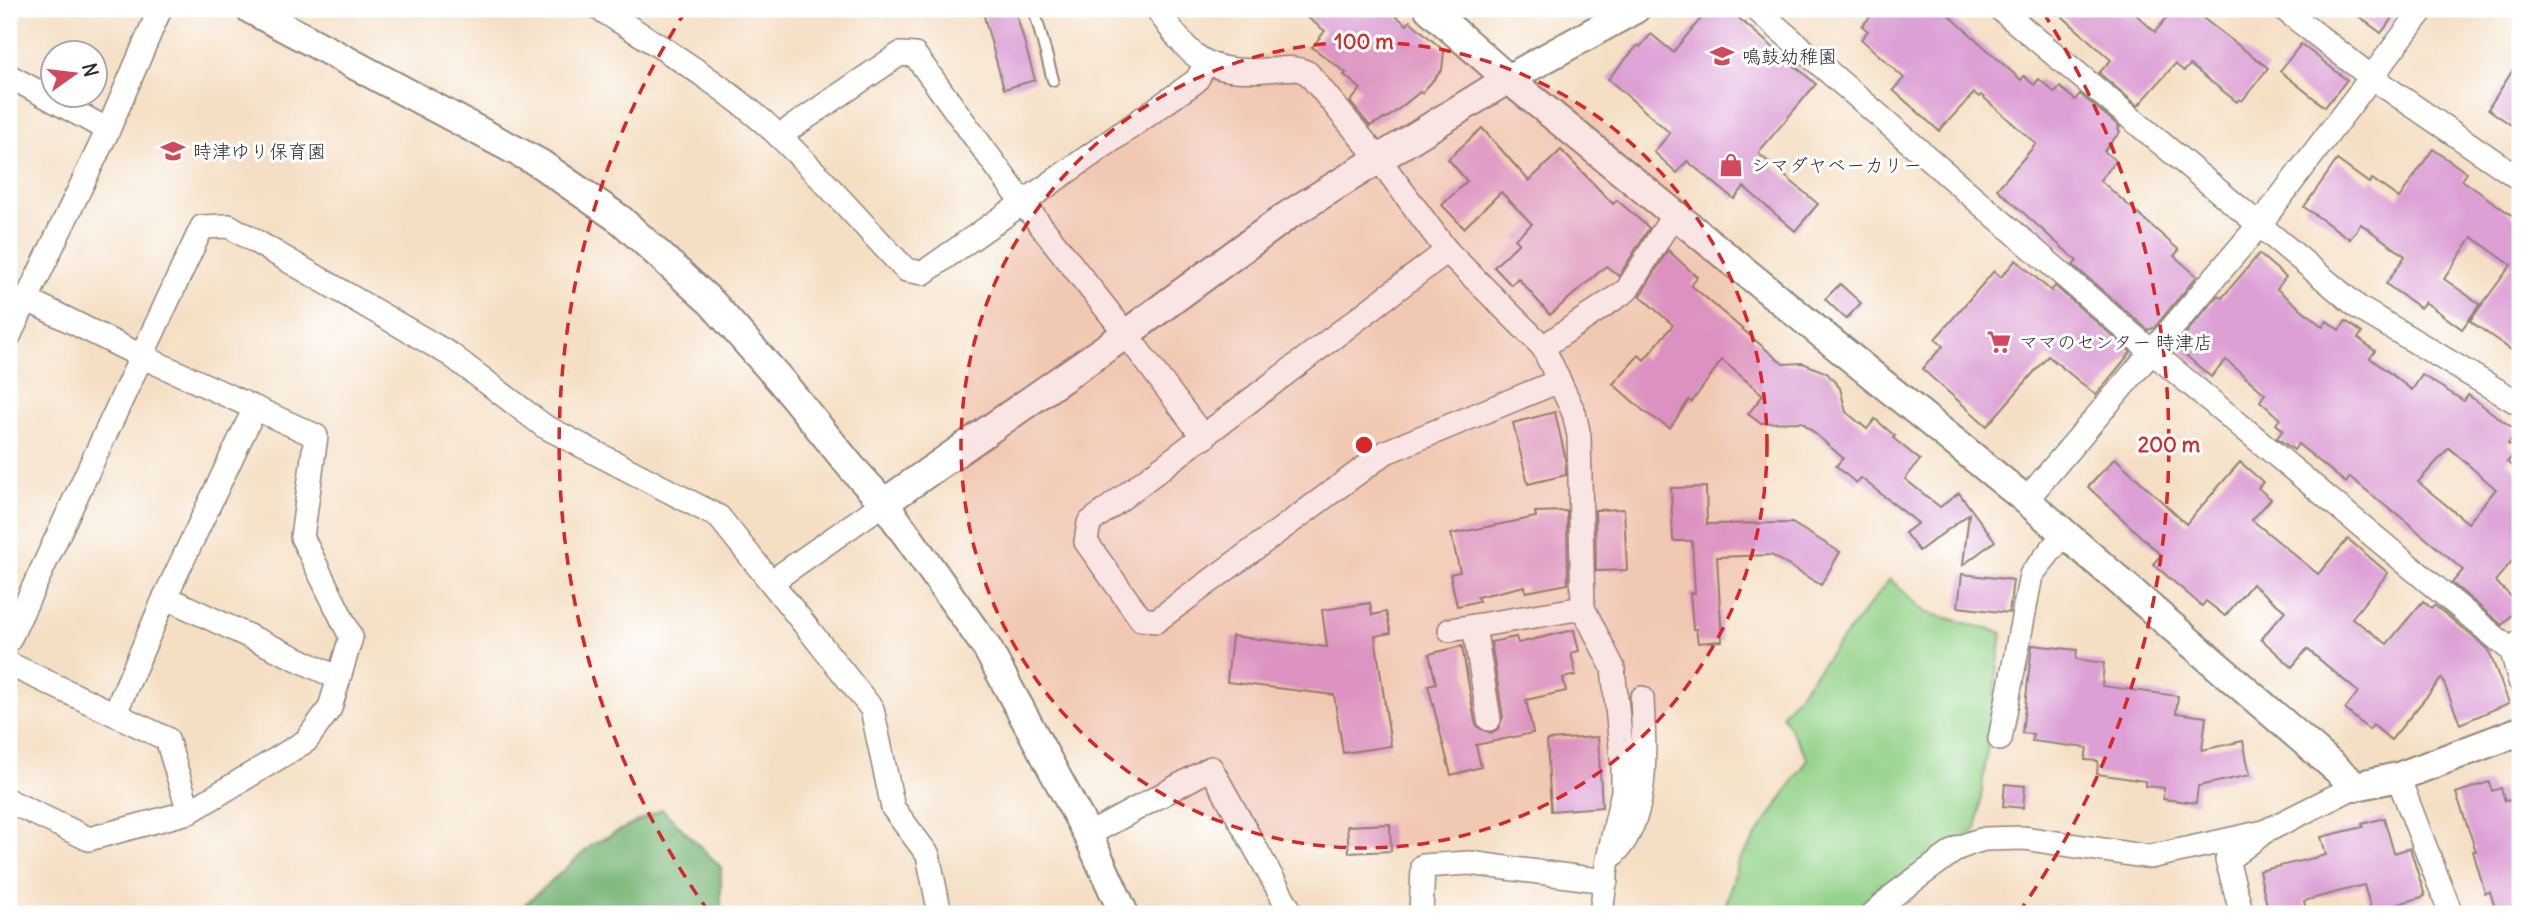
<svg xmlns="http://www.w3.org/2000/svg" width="2529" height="923" viewBox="0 0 2529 923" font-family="Delius,'Klee One',sans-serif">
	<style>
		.green { fill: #93d288; stroke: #5f7e5a; stroke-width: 2 }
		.forest { fill: #76b474; stroke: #507050; stroke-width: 2 }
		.building { fill: #dda0d5; fill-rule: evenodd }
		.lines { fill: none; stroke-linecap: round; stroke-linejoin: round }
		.service-casing { stroke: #908578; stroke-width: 14 }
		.minor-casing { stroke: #908578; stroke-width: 26 }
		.tertiary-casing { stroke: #908578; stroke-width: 32 }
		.service { stroke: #fff; stroke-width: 10 }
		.minor { stroke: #fff; stroke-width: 23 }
		.tertiary { stroke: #fff; stroke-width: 28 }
		.ring { fill: none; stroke: #d62828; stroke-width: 3.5; stroke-dasharray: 12 9 }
		.labels { text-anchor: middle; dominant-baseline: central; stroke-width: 6; stroke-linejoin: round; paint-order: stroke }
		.poi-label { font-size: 19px; fill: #2b2b2b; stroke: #fff; text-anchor: start }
		.centre { fill: #d62828; stroke: #fff; stroke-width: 3.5 }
		.ring-label { font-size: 21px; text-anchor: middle; font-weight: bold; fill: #d62828; stroke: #fff; stroke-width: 6; stroke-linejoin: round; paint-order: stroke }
	</style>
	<rect width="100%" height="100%" fill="#fff"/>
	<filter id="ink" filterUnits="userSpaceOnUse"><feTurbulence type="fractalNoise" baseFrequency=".0143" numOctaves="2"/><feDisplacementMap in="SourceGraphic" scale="14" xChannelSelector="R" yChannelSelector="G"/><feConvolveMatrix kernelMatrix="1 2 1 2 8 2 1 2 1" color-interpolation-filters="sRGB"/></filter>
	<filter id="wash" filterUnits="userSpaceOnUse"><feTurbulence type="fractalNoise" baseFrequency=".00686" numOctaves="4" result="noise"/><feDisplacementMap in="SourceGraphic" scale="28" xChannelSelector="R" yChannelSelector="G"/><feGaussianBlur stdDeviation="1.57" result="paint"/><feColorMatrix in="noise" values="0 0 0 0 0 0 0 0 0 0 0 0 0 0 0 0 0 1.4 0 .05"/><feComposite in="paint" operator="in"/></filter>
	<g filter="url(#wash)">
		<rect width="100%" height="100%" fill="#f5dfc4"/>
		<path class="green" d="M1890 579 1925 612 2002 633 1977 829 1876 893 1859 914H1723L1738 863 1808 759 1782 715Z"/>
		<path class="forest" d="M662 809 721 867V914H514L593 844Z"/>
		<g id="blocks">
			<g class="building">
				<path d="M982 9H1015L1035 80 1004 89Z"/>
				<path d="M1296 9H1387L1407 25 1410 21 1444 51 1442 70 1422 93 1420 92 1390 116 1370 126 1350 102 1361 89 1344 75 1346 73 1312 47 1325 31Z"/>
				<path d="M1709 9H1728L1816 84 1758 153 1818 204 1795 231 1744 187 1734 199 1687 161 1677 173 1654 152 1670 133 1608 79 1638 45 1640 47 1651 34 1673 52Z"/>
				<path d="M1877 9H1942L2021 80 2024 76 2034 85 2039 79 2055 93 2060 87 2075 100 2080 94 2120 127 2118 129 2120 132 2104 151 2116 161 2100 180 2179 250 2174 256 2197 276 2154 328 2148 330 2073 265 2077 261 1997 189 2036 144 1981 95 1979 97 1974 93 1939 131 1893 90 1904 78 1861 39 1868 31 1862 26Z"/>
				<path d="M2054 9H2130L2155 32 2174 9H2191L2268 68 2242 101 2239 99 2237 102 2190 65 2184 71 2175 64 2138 106 2099 73 2111 60Z"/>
				<path d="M2349 9H2399L2381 33Z"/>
				<path d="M2301 44 2347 80 2325 107 2280 71Z"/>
				<path d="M2520 59V131L2488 109Z"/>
				<path d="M1482 128 1529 181 1561 150 1613 204 1617 200 1649 228 1619 276 1606 266 1550 315 1518 278 1511 285 1494 267 1519 243 1515 239 1532 224 1501 192 1464 228 1442 205 1467 181 1448 159Z"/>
				<path d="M2433 149 2467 173 2462 180 2520 221V356L2470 321 2511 265 2472 237 2444 279 2480 304 2462 329 2425 302 2420 308 2386 284 2405 256 2361 224 2350 239 2304 207 2337 160 2369 183 2372 179 2399 198Z"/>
				<path d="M1668 250 1697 277 1691 285 1783 364 1803 363 1827 373 1840 388 1846 412 1867 429 1875 419 1895 436 1893 438 1920 460 1905 479 1940 507 1959 493 1995 541 1963 565 1969 514 1919 551 1905 533 1918 523 1861 478 1856 483 1836 466 1843 458 1802 422 1760 423 1748 414 1763 395 1722 360 1692 402 1689 400 1670 428 1646 413 1613 384 1639 355 1644 360 1673 325 1640 296Z"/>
				<path d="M2259 254 2286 277 2277 289 2323 327 2327 321 2339 330 2346 321 2362 333 2358 338 2375 351 2370 358 2412 390 2422 375 2464 401 2468 395 2518 432 2508 444 2517 452 2507 462 2520 473V552L2495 581 2520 605 2502 625 2452 583 2463 570 2395 512 2394 513 2350 477 2346 483 2298 444 2294 450 2277 438 2283 430 2276 424 2280 419 2260 401 2265 394 2226 360 2211 377 2175 346 2218 295 2222 298ZM2449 448 2496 489 2468 523 2418 482Z"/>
				<path d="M2016 260 2051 291 2055 286 2131 352 2096 395 2048 356 1987 426 1922 369 1943 346 1935 339 1994 271 2001 277Z"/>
				<path d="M1840 284 1861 303 1846 319 1825 299Z"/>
				<path d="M1555 412 1565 456 1566 475 1528 484 1513 423Z"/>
				<path d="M2115 458 2186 524 2240 462 2263 482 2258 488 2271 499 2252 520 2318 574 2348 539 2388 573 2352 618 2387 644 2423 601 2431 608 2434 605 2488 649 2509 703 2460 724 2442 678 2391 740 2373 725 2369 730 2345 709 2358 692 2307 649 2292 667 2261 639 2285 611 2252 584 2225 616 2206 601 2202 606 2153 564 2161 555 2088 487Z"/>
				<path d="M1706 487 1707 524 1792 523 1840 552 1821 585 1771 555 1717 557 1722 641 1698 643 1696 629H1693L1690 593H1695L1692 541H1673L1671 488Z"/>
				<path d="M1624 509 1627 570 1596 571 1595 510Z"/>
				<path d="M1567 511 1568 584 1526 592 1525 586 1477 597 1479 601 1457 606 1450 574 1460 572 1451 534 1536 517 1535 512Z"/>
				<path d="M1962 574 2013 580 2009 613 1958 607Z"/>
				<path d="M1370 603 1372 615 1386 612 1391 633 1375 636 1391 746 1343 753 1334 695 1227 682 1232 636 1327 647 1322 610Z"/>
				<path d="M1574 630 1579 651 1571 653 1576 675 1563 678 1566 691 1526 700 1533 733 1476 745 1481 767 1451 775 1428 685 1436 683 1429 654 1462 646 1475 722 1479 728 1491 733 1498 729 1503 717 1491 642 1516 637 1518 643Z"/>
				<path d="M2032 645 2077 650 2076 659 2104 663 2102 686 2178 696 2176 713 2206 717 2202 750 2243 741 2250 775 2198 786 2196 803 2163 799 2164 788 2145 786V781L2097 774 2098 761 2085 760 2087 748 2032 741 2033 734 2022 733Z"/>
				<path d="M1598 737 1602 807 1551 811 1547 740Z"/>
				<path d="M2489 782 2492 791 2501 788 2505 801 2510 800 2520 832V914H2497L2490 892 2485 893 2473 851H2476L2456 793Z"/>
				<path d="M2005 784 2025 786 2023 808 2003 806Z"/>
				<path d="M2384 818 2394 853 2410 848 2425 896 2372 912 2364 885 2304 901 2307 914H2269L2259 871 2326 855 2321 837 2363 827 2362 824Z"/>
				<path d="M1390 824 1391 851 1349 853 1347 826Z"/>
			</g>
		</g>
	</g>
	<g filter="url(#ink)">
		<use href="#blocks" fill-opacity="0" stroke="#908578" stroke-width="2"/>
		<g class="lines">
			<g class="service-casing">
				<path id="service" d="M1034 9 1053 80"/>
			</g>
			<g class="minor-casing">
				<g id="minor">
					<path d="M600 9C662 48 727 86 780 137 824 179 864 226 906 270L923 273 1196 81 1206 64"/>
					<path d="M1157 9C1191 58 1204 74 1267 70 1282 69 1295 66 1308 73L1378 158 1447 251 1543 347 1574 413 1579 436 1583 608 1613 668 1623 767V791L1608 859 1601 914"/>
					<path d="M1756 9 2152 352 2512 651"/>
					<path d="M2000 9 2359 308 2520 404"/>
					<path d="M2284 9 2371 77 2520 179"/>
					<path d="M9 76 108 130"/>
					<path d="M779 136 900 54 915 55 1023 203 1126 334 1204 438"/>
					<path d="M1447 251 1089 523 1086 542 1141 619 1156 621 1386 452 1559 381"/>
					<path d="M9 336 108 130 160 9"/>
					<path d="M1543 347 1627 290 1674 214"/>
					<path d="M2026 500 2260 224 2423 9"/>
					<path d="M771 582 884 503"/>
					<path d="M165 597 338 678"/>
					<path d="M1474 626 1489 719"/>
					<path d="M1450 630 1583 608"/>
					<path d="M9 640 202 227 229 226 451 355 544 426 719 517 872 709 893 808 928 855 940 914"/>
					<path d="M2520 642 2512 651 2520 681"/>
					<path d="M9 664 167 739 189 812"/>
					<path d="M115 713 165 597 255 408"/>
					<path d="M2000 739 2031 575 2064 534"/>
					<path d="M2398 777 2451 914"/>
					<path d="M9 801 89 839 189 812 306 741 330 708 351 637 302 537 316 436 141 356 26 299"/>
					<path d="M1088 835 1211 768 1292 914"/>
					<path d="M1613 855C1651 816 1644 749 1642 698"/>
					<path d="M1421 914 1423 866 1469 863 1606 881"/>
					<path d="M1873 914 1894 895 1940 861 1958 848 1974 842 1985 839 2024 838 2150 857 2264 832 2356 786"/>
					<path d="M2242 914 2227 860 2259 836"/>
				</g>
			</g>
			<g class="tertiary-casing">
				<g id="tertiary">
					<path d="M250 9 539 163 621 220 712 303 781 381 852 468 884 503 987 648 1088 835 1124 914"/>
					<path d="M1429 9 1508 79 2026 500 2356 786 2398 777 2520 731"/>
					<path d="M884 503 1126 334 1287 216 1508 79 1635 9"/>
				</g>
			</g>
			<use href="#service" class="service"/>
			<use href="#minor" class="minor"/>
			<use href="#tertiary" class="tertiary"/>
		</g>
	</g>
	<circle cx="1364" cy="445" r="403" fill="#d62828" fill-opacity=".12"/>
	<g class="ring">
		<circle cx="1364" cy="445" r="403"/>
		<path d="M709 912A805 805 0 0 1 685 12M2043 12A805 805 0 0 1 2019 912"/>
	</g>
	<defs>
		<g id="school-bare" transform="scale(1.89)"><path d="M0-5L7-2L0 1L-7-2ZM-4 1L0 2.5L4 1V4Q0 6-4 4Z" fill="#d1495b" stroke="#fff" stroke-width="2.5" paint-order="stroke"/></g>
		<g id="shop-bare" transform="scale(1.89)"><path d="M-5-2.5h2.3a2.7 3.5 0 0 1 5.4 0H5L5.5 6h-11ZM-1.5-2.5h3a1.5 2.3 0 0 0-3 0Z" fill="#d1495b" stroke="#fff" stroke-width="2.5" paint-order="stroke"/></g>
		<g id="supermarket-bare" transform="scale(1.89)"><path d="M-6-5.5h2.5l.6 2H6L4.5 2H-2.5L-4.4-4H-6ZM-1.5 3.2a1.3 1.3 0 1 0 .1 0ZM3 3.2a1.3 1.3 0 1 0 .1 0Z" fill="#d1495b" stroke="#fff" stroke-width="2.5" paint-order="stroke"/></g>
	</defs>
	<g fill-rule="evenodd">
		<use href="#school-bare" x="1722" y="56"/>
		<use href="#school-bare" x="173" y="151"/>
		<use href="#shop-bare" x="1731" y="165"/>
		<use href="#supermarket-bare" x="1999" y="342"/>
	</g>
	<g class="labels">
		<g class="poi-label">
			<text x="1742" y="56">鳴鼓幼稚園</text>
			<text x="193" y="151">時津ゆり保育園</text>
			<text x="1751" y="165">シマダヤベーカリー</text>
			<text x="2019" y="342">ママのセンター 時津店</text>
		</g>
	</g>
	<circle cx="1364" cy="445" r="10" class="centre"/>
	<g class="ring-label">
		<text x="1364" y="49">100 m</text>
		<text x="2169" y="452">200 m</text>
	</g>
	<rect width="2529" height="923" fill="none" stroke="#fff" stroke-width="35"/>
	<g transform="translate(74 74) rotate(76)"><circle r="33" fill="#ffffff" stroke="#aaaaaa" stroke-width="2"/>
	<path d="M0-5L12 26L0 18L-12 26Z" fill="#d1495b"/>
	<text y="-10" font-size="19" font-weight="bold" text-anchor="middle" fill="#2b2b2b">N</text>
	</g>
</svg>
